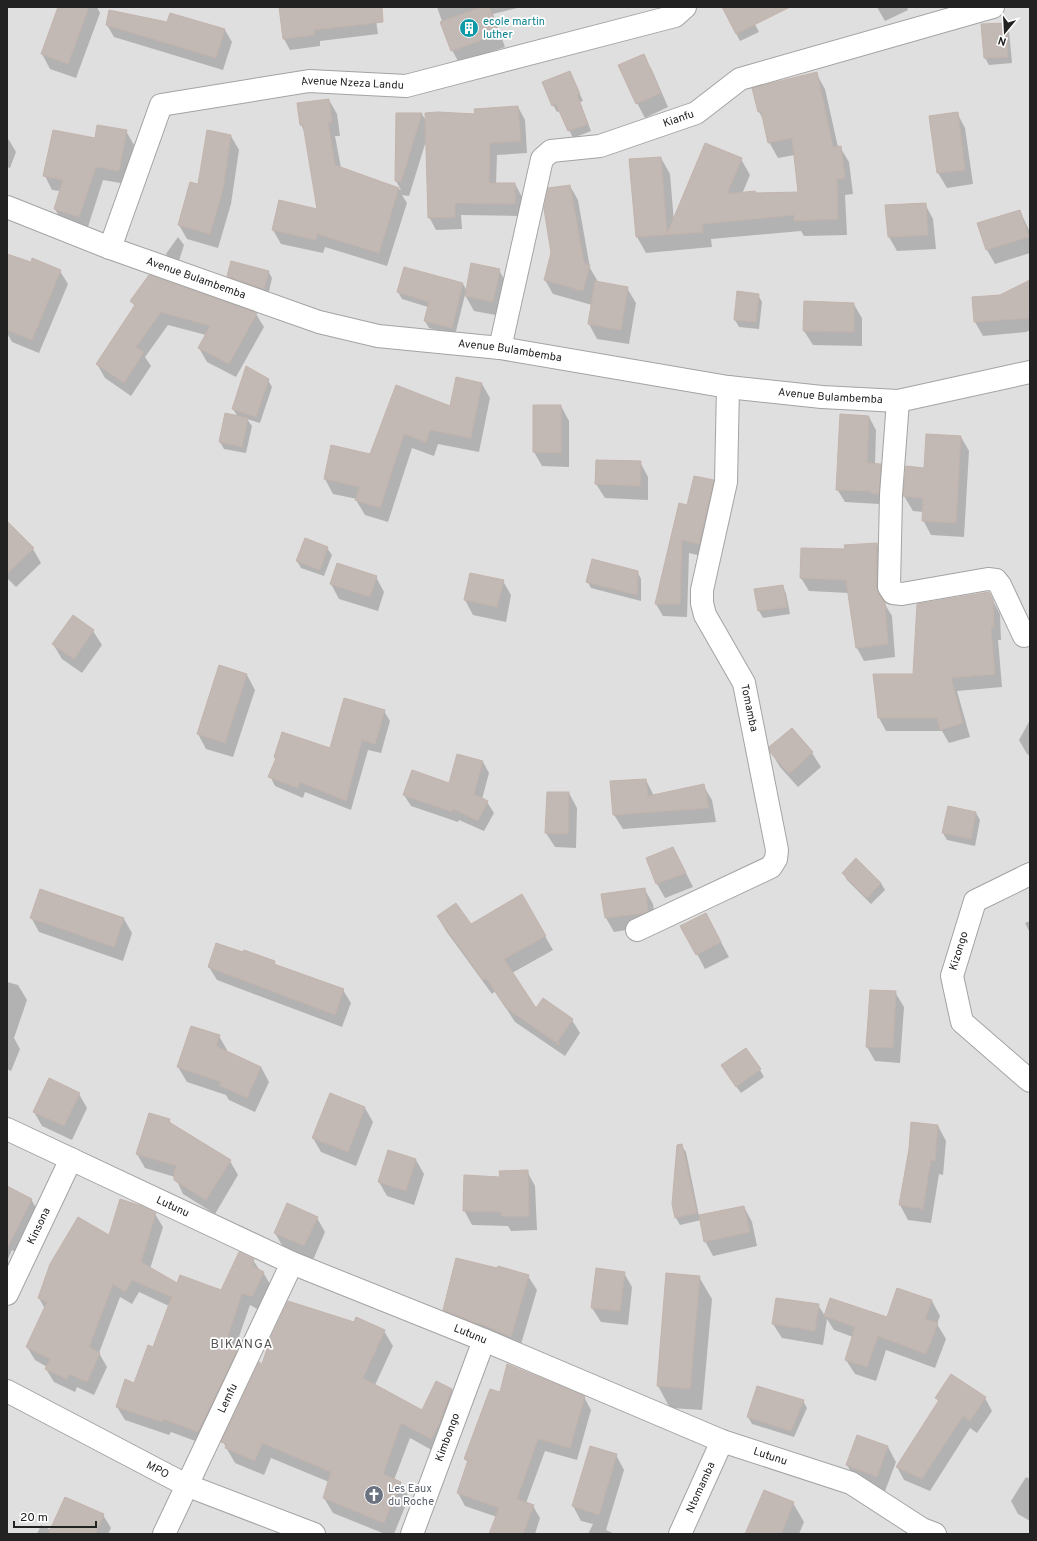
<svg xmlns="http://www.w3.org/2000/svg" width="1037" height="1541" viewBox="0 0 1037 1541" font-family="Overpass,sans-serif">
	<style>
		.residential { fill: #e0dfdf }
		.shadow { fill: #0003 }
		.building { fill: #c2b9b5; stroke: #c3b3ac }
		.lines { fill: none; stroke-linecap: round; stroke-linejoin: round }
		.minor-casing { stroke: #a3a3a3; stroke-width: 24 }
		.minor { stroke: #fff; stroke-width: 22 }
		.labels { text-anchor: middle; dominant-baseline: central; stroke-width: 3.5; stroke-linejoin: round; paint-order: stroke }
		.culture-label { font-size: 11px; fill: #0d838f; stroke: #fff; text-anchor: start }
		.street-label { font-size: 11px; fill: #222; stroke: #fff }
		.worship-label { font-size: 11px; fill: #5b616d; stroke: #fff; text-anchor: start }
		.quarter-label { font-size: 13px; letter-spacing: 1px; fill: #555; stroke: #fff }
	</style>
	<rect width="100%" height="100%" fill="#f2eee9"/>
	<rect class="residential" x="7" y="7" width="1023" height="1527"/>
	<g class="shadow">
		<path d="M59 7H97L100 13 76 78 50 69 42 54Z"/>
		<path d="M280 7H374L378 34 320 41V46L290 50 284 39Z"/>
		<path d="M437 7H521L493 14 505 47 459 63 452 50Z"/>
		<path d="M735 7H746L759 32 740 41 725 12Z"/>
		<path d="M877 7H907L908 10 885 21Z"/>
		<path d="M110 11 168 23 171 14 225 30 232 42 223 70 114 37 107 25Z"/>
		<path d="M1005 24 1009 31 1012 63 989 65 985 58Z"/>
		<path d="M643 55 652 70 668 107 645 118 637 103Z"/>
		<path d="M570 73 583 101 580 102 591 131 573 138 560 111 557 112 553 105Z"/>
		<path d="M816 73 825 89 838 147H840L849 162 853 194 845 195 847 235 804 236 801 231 711 239 712 247 646 253 637 237 630 160 661 158 670 174 674 222 741 159 750 175 742 194 799 193 795 155 778 158 769 142 765 122 759 112 753 89Z"/>
		<path d="M329 100 337 114 340 136H335L341 168 401 190 396 181 397 114H422L426 121 476 115 518 107 525 120 527 153 497 155 496 184H515L522 197 521 216 461 215 462 229 436 230 429 217 426 141 409 196 402 195 407 203 387 266 325 247 323 253 281 244 273 230 318 210 305 132 301 125 298 104Z"/>
		<path d="M957 113 965 128 973 184 947 188 938 173 930 117Z"/>
		<path d="M126 131 134 145 126 184 103 180 87 230 62 222 55 209 60 191 52 190 45 176 96 139Z"/>
		<path d="M231 136 239 150 231 204 218 248 187 239 179 225 199 185Z"/>
		<path d="M7 139 9 140 16 152 10 168 7 167Z"/>
		<path d="M570 186 578 200 590 268 597 280V283L627 288 636 303 629 344 597 339 589 324 592 305 553 294 545 280Z"/>
		<path d="M925 204 933 219 936 249 897 251 889 237Z"/>
		<path d="M1020 211 1030 232V253L995 264 987 250Z"/>
		<path d="M178 237 184 245 178 264 170 261 166 254Z"/>
		<path d="M7 255 60 271 68 284 39 353 12 342 7 333Z"/>
		<path d="M404 268 463 284 467 291 499 270 507 285 501 316 474 311 465 295 455 335 429 328 425 321 428 307 402 299 398 292Z"/>
		<path d="M268 271 272 278 268 296 232 283 228 276Z"/>
		<path d="M1030 281V330L1026 332 983 336 975 322 973 298 1000 295Z"/>
		<path d="M758 295 762 302 759 329 739 327 735 320Z"/>
		<path d="M132 301 256 314 264 327 236 377 207 362 199 348 206 335 168 325 145 357 151 366 131 396 105 378 97 364 135 307Z"/>
		<path d="M853 303 862 318V346L813 345 804 331Z"/>
		<path d="M268 380 272 387 260 423 247 419 252 426 246 453 224 449 220 442 238 417 233 409Z"/>
		<path d="M482 384 490 398 479 452 438 444 434 456 412 448 388 522 365 515 356 500 357 499 333 494 325 479 370 455 396 386 451 407Z"/>
		<path d="M561 406 569 421V467L542 466 534 452Z"/>
		<path d="M869 417 876 430 875 465H880L888 478 880 506 879 504 845 502 837 489Z"/>
		<path d="M961 437 969 451 964 537 931 535 923 520V512L913 511 904 496 925 469Z"/>
		<path d="M640 462 648 477V500L605 498 596 484Z"/>
		<path d="M713 481 720 494 706 557 689 553 687 617 663 616 656 604 688 506Z"/>
		<path d="M7 522 33 549 41 563 16 587 7 578Z"/>
		<path d="M877 544 884 557 883 601 892 616 895 657 864 661 857 648 849 593 809 591 801 578 802 549 846 550Z"/>
		<path d="M327 548 332 555 324 576 301 568 297 561Z"/>
		<path d="M637 571 641 579V601L591 588 587 581Z"/>
		<path d="M471 574 503 581 511 595 506 622 473 615 465 600Z"/>
		<path d="M376 577 384 592 378 611 339 599 331 584Z"/>
		<path d="M782 586 786 593 790 614 763 618 759 611 756 590Z"/>
		<path d="M989 593 1000 614 1001 640H998L1002 687 957 691 970 737 949 743 942 731H886L879 718 874 675H914Z"/>
		<path d="M73 617 93 631 102 645 82 673 62 659 53 644Z"/>
		<path d="M247 675 255 690 233 757 206 749 198 734Z"/>
		<path d="M384 711 390 721 381 753 368 750 351 810 305 792 303 798 275 786 270 776 277 759 275 757 330 749Z"/>
		<path d="M1030 720V756L1027 754 1019 740Z"/>
		<path d="M792 729 812 753 821 767 798 787 780 767 771 752Z"/>
		<path d="M483 762 489 773 482 799 487 802 494 813 484 831 459 820 458 822 411 806 404 795 450 784Z"/>
		<path d="M646 780 654 796 703 785 712 800 716 822 623 829 614 815 611 782Z"/>
		<path d="M569 793 577 808 576 848 555 847 546 833Z"/>
		<path d="M949 807 976 813 980 820 975 846 947 840 943 833Z"/>
		<path d="M681 863 693 887 665 898 657 884Z"/>
		<path d="M843 873 881 883 885 890 871 904 847 880Z"/>
		<path d="M645 890 653 904 656 925 614 932 606 918Z"/>
		<path d="M522 896 553 950 512 973 536 1010 572 1020 580 1033 565 1056 515 1022 495 991 492 994 446 931 438 917 471 925Z"/>
		<path d="M706 914 729 957 705 969 697 954Z"/>
		<path d="M31 917 124 919 132 933 123 961 39 932Z"/>
		<path d="M1030 921V933L1025 923Z"/>
		<path d="M274 962 277 966 343 990 351 1003 342 1027 217 980 209 967Z"/>
		<path d="M7 982 18 985 27 1000 14 1038 20 1049 11 1071 7 1069Z"/>
		<path d="M895 992 904 1007 900 1063 875 1061 867 1047Z"/>
		<path d="M219 1036 227 1050V1052L261 1067 269 1082 255 1112 229 1100 226 1095 187 1082 178 1067Z"/>
		<path d="M760 1070 764 1077 741 1093 726 1073Z"/>
		<path d="M79 1094 87 1108 72 1140 42 1126 34 1112Z"/>
		<path d="M330 1094 365 1108 373 1122 356 1166 321 1152 313 1138Z"/>
		<path d="M169 1120 172 1125 230 1161 238 1175 215 1214 183 1194 175 1177 145 1168 137 1154Z"/>
		<path d="M938 1126 946 1141 943 1175 939 1174 931 1223 908 1220 900 1205 910 1149Z"/>
		<path d="M681 1145 686 1152 699 1216 744 1207 752 1222 757 1246 713 1256 705 1241 701 1220 680 1225 676 1218Z"/>
		<path d="M416 1160 424 1174 414 1205 387 1196 379 1182Z"/>
		<path d="M527 1171 535 1186 537 1230 511 1231 508 1226 472 1225 464 1210Z"/>
		<path d="M7 1188 31 1199 39 1213 19 1254 12 1250 7 1261Z"/>
		<path d="M155 1214 163 1227 150 1269 177 1285 221 1291 253 1260 260 1271 263 1272 271 1286 259 1310 250 1305 234 1351 244 1365 206 1445 171 1432 169 1435 125 1420 117 1407 135 1384 153 1348 169 1306 139 1292 132 1304 120 1297 99 1353 107 1367 94 1395 77 1387 75 1392 54 1382 46 1369 47 1367 35 1360 27 1347 45 1309 39 1298 110 1237Z"/>
		<path d="M317 1218 325 1232 313 1260 283 1247 275 1233Z"/>
		<path d="M624 1273 632 1287 628 1325 601 1322 592 1308Z"/>
		<path d="M528 1276 537 1290 519 1351 453 1325 444 1310Z"/>
		<path d="M699 1277 712 1299 702 1410 670 1408 658 1386Z"/>
		<path d="M898 1289 932 1301 940 1316 937 1324 946 1339 935 1368 886 1350 876 1381 855 1374 846 1360 853 1337 834 1330 827 1319 823 1345 782 1338 773 1324 818 1305 825 1316 887 1318Z"/>
		<path d="M355 1323 384 1331 393 1346 375 1385 423 1411 436 1382 452 1390 461 1405 439 1454 410 1438 394 1480 400 1482 409 1497 394 1534H385L333 1513 324 1498 329 1482 271 1458 264 1475 235 1463 223 1442 262 1365Z"/>
		<path d="M500 1393 584 1397 591 1410 577 1460 545 1451 526 1503 533 1506 540 1518 535 1534H490L497 1517 465 1506 458 1493 468 1463 465 1459Z"/>
		<path d="M936 1398H985L992 1411 977 1433 970 1428 930 1491 904 1480 897 1467 939 1402Z"/>
		<path d="M803 1401 807 1408 794 1437 752 1424 748 1417Z"/>
		<path d="M888 1447 896 1462 885 1491 856 1480 847 1465Z"/>
		<path d="M616 1455 624 1470 606 1530 615 1534H588L593 1524 581 1521 573 1506Z"/>
		<path d="M1026 1477 1030 1479V1521L1018 1514 1011 1501Z"/>
		<path d="M793 1503 804 1522 799 1534H746Z"/>
		<path d="M103 1515 111 1528 108 1534H37L41 1525 51 1530Z"/>
	</g>
	<g class="building">
		<path d="M58 7H89L68 64 41 54Z"/>
		<path d="M279 7H382L383 22 314 30V35L283 39Z"/>
		<path d="M482 7H489L499 34 451 51 440 22Z"/>
		<path d="M722 7H790L736 34Z"/>
		<path d="M109 10 167 22 170 13 225 29 216 58 106 25Z"/>
		<path d="M1006 23 1008 57 984 58 981 24Z"/>
		<path d="M644 54 661 93 636 104 618 65Z"/>
		<path d="M570 71 580 94 577 95 588 124 568 131 556 104 552 106 542 82Z"/>
		<path d="M817 72 833 147 841 146 845 178 837 179 838 219 794 221V215L702 224 703 232 636 237 629 159 661 157 667 234 705 143 742 158 727 194 755 191 756 193 798 192 792 138 768 143 761 111 758 112 752 88Z"/>
		<path d="M329 99 332 122H328L335 165 399 188 379 253 317 234 316 240 272 230 279 200 317 209 303 125H300L297 103Z"/>
		<path d="M518 106 521 141 490 143 489 183H515V204L455 203V217L428 218 425 113 438 112 475 114 474 109Z"/>
		<path d="M958 112 965 170 937 173 929 116Z"/>
		<path d="M396 113H422L401 182 395 181Z"/>
		<path d="M97 125 127 130 119 171 96 167 79 217 54 209 63 180 43 176 53 130 95 138Z"/>
		<path d="M207 130 231 135 223 189 210 234 178 225 190 182 198 184Z"/>
		<path d="M570 185 584 263 590 265 583 291 544 280 551 253 544 209 548 188Z"/>
		<path d="M926 203 928 235 888 237 885 205Z"/>
		<path d="M1020 210 1029 237 986 250 977 223Z"/>
		<path d="M7 254 31 262 32 258 61 270 32 340 7 330Z"/>
		<path d="M231 261 269 271 264 289 227 276Z"/>
		<path d="M471 263 500 269 493 302 465 296Z"/>
		<path d="M404 267 463 283 452 328 424 321 429 302 397 292Z"/>
		<path d="M149 275 257 313 229 364 198 348 210 326 161 312 136 347 144 352 124 383 96 364 135 305 130 301Z"/>
		<path d="M1030 280V318L974 322 972 297 1000 295Z"/>
		<path d="M595 281 628 287 621 330 588 324Z"/>
		<path d="M737 291 759 294 756 322 734 320Z"/>
		<path d="M804 301 854 303V332L803 331Z"/>
		<path d="M246 366 269 379 256 417 232 409Z"/>
		<path d="M456 377 482 383 471 438 430 430 426 442 404 434 380 508 355 500 360 487 324 479 331 445 370 454 396 385 450 406Z"/>
		<path d="M533 405H561V453L533 452Z"/>
		<path d="M225 413 248 418 242 447 219 442Z"/>
		<path d="M840 414 869 416 867 463 881 464 879 494 871 493V491L836 490Z"/>
		<path d="M926 434 961 436 956 523 922 521 923 498 903 496 906 466 924 468Z"/>
		<path d="M596 460 641 461 640 486 595 484Z"/>
		<path d="M694 476 714 480 699 544 682 540 680 604H655L679 503 687 505Z"/>
		<path d="M7 521 34 548 7 574Z"/>
		<path d="M305 538 328 547 320 570 296 561Z"/>
		<path d="M877 543 876 587 879 594 885 602 888 644 856 648 846 580 800 578 801 548 845 549 844 545Z"/>
		<path d="M592 559 638 571 637 595 586 582Z"/>
		<path d="M337 563 377 576 370 597 330 584Z"/>
		<path d="M470 573 504 580 497 607 464 600Z"/>
		<path d="M783 585 787 607 758 611 754 589Z"/>
		<path d="M989 592 993 600 994 627H991L995 674 951 678 963 723 940 730 937 718H878L873 674H913L917 604Z"/>
		<path d="M73 615 94 630 74 659 52 644Z"/>
		<path d="M219 665 247 674 225 743 197 734Z"/>
		<path d="M344 698 385 710 375 744 362 740 346 801 300 782 298 788 268 777 276 758 274 757 282 732 330 748Z"/>
		<path d="M792 728 813 752 789 774 770 752 769 747Z"/>
		<path d="M457 754 483 761 474 794 488 801 478 821 453 809 452 812 403 795 412 770 449 783Z"/>
		<path d="M646 779 648 796 704 784 709 808 613 815 610 781Z"/>
		<path d="M547 792H569L568 834 545 833Z"/>
		<path d="M948 806 976 812 971 839 942 833Z"/>
		<path d="M673 847 686 873 656 884 646 858Z"/>
		<path d="M856 858 881 883 867 898 842 873Z"/>
		<path d="M645 888 648 911 645 913 605 918 601 894Z"/>
		<path d="M40 889 124 918 114 947 30 918Z"/>
		<path d="M522 894 546 936 504 959 536 1008 543 998 573 1019 558 1041 560 1045 506 1008 486 978 483 980 437 916 456 903 471 924Z"/>
		<path d="M706 913 721 942 696 955 680 926Z"/>
		<path d="M216 943 243 952 244 950 275 961 274 964 344 989 335 1015 208 967Z"/>
		<path d="M870 990 896 991 893 1048 866 1047Z"/>
		<path d="M191 1026 220 1035 216 1046 261 1067 247 1098 219 1085 221 1082 177 1067Z"/>
		<path d="M746 1048 761 1069 736 1087 721 1065Z"/>
		<path d="M49 1078 80 1093 64 1126 33 1112Z"/>
		<path d="M330 1093 365 1107 348 1152 312 1138Z"/>
		<path d="M149 1113 170 1119 169 1122 231 1160 206 1200 174 1180V1171L177 1166 136 1154Z"/>
		<path d="M911 1122 938 1125 935 1161 931 1160 923 1209 899 1205 909 1149Z"/>
		<path d="M682 1144 697 1213 675 1218 672 1204 677 1145Z"/>
		<path d="M388 1150 416 1159 406 1191 378 1182Z"/>
		<path d="M528 1170 529 1216H501V1212L463 1211 464 1175 500 1177 499 1171Z"/>
		<path d="M7 1186 32 1199 7 1249Z"/>
		<path d="M120 1199 142 1206 156 1213 141 1262 177 1283 180 1275 221 1290 239 1252 254 1259 252 1266 264 1272 252 1297 242 1293 225 1345 237 1351 198 1432 163 1419 162 1422 116 1407 125 1379 134 1383 148 1345 153 1347 172 1296 171 1297 132 1280 125 1292 113 1284 89 1347 100 1353 87 1382 69 1374 67 1379 45 1369 50 1359 26 1347 47 1302 38 1298 50 1264 78 1217 109 1235Z"/>
		<path d="M287 1203 318 1217 304 1246 274 1233Z"/>
		<path d="M744 1206 750 1232 704 1242 699 1215Z"/>
		<path d="M456 1258 497 1268 498 1266 529 1275 511 1337 484 1325 471 1321 443 1310Z"/>
		<path d="M596 1268 625 1272 620 1311 591 1308Z"/>
		<path d="M666 1273 700 1276 690 1389 657 1386Z"/>
		<path d="M897 1288 932 1300 925 1319 938 1323 926 1354 878 1336 867 1367 845 1360 855 1327 824 1316 830 1298 887 1317Z"/>
		<path d="M776 1298 819 1304 815 1331 772 1324Z"/>
		<path d="M288 1301 354 1322 356 1317 385 1330 363 1378 422 1410 436 1381 452 1389 439 1424 431 1439 401 1423 383 1474 401 1482 384 1523 323 1498 331 1472 262 1443 255 1461 225 1448 227 1444 221 1442 259 1362 262 1364 271 1337Z"/>
		<path d="M507 1364 585 1396 570 1448 538 1439 517 1499 534 1505 523 1534H489L499 1508 457 1493 468 1460 464 1459 490 1389 500 1392Z"/>
		<path d="M951 1374 986 1397 970 1421 963 1416 922 1479 896 1467 939 1400 935 1398Z"/>
		<path d="M757 1386 804 1400 791 1431 747 1417Z"/>
		<path d="M857 1435 888 1446 877 1477 846 1465Z"/>
		<path d="M590 1446 617 1454 599 1515 572 1506Z"/>
		<path d="M764 1490 794 1502 781 1534H745Z"/>
		<path d="M65 1497 104 1514 95 1534H48Z"/>
	</g>
	<g class="lines">
		<g class="minor-casing">
			<g id="minor">
				<path id="s1" d="M7 207 110 248 319 322 378 336 500 348 728 387 822 397 898 401 1030 372"/>
				<path id="s2" d="M110 248 161 105 309 81 406 86 675 16 685 7"/>
				<path id="s3" d="M500 348 542 159 551 151 600 146 696 113 740 79 993 7"/>
				<path d="M898 401 891 495 889 587 893 593 902 594 988 579 996 580 1000 585 1024 636"/>
				<path d="M1030 874 975 901 952 976 962 1022 1030 1081"/>
				<path d="M637 930 771 867 776 859 777 850 744 683 705 615 702 603V590L726 482 728 387"/>
				<path id="s4" d="M7 1129 292 1263 484 1340 722 1441 851 1483 922 1529 935 1534"/>
				<path id="s5" d="M7 1294 71 1159"/>
				<path id="s6" d="M7 1391 186 1485 314 1534"/>
				<path id="s7" d="M164 1534 292 1263"/>
				<path id="s8" d="M412 1534 484 1340"/>
				<path id="s9" d="M680 1534 722 1441"/>
			</g>
		</g>
		<use href="#minor" class="minor"/>
	</g>
	<defs>
		<g id="building-disc" transform="scale(1)"><circle r="9.5" fill="#0f9aa8" stroke="#fff"/><path d="M-4-6H4V6H1V3H-1V6H-4ZM-2.5-4.3h1.7v1.8h-1.7ZM.8-4.3h1.7v1.8H.8ZM-2.5-1h1.7V.8h-1.7ZM.8-1h1.7V.8H.8Z" fill="#fff"/></g>
		<g id="church-disc" transform="scale(1)"><circle r="9.5" fill="#6b7280" stroke="#fff"/><path d="M-1.2-6h2.4v3.5h3.3v2.4h-3.3V6h-2.4V-.1h-3.3v-2.4h3.3Z" fill="#fff"/></g>
	</defs>
	<g fill-rule="evenodd">
		<use href="#building-disc" x="469" y="28"/>
		<use href="#church-disc" x="374" y="1495"/>
	</g>
	<g class="labels">
		<g class="culture-label">
			<text x="483" y="22">ecole martin<tspan x="483" dy="13">luther</tspan></text>
		</g>
		<g class="street-label">
			<text stroke="none"><textPath href="#s2" startOffset="345">Avenue Nzeza Landu</textPath></text>
			<text stroke="none"><textPath href="#s3" startOffset="338">Kianfu</textPath></text>
			<text stroke="none"><textPath href="#s1" startOffset="202">Avenue Bulambemba</textPath></text>
			<text stroke="none"><textPath href="#s1" startOffset="526">Avenue Bulambemba</textPath></text>
			<text stroke="none"><textPath href="#s1" startOffset="850">Avenue Bulambemba</textPath></text>
			<text transform="translate(749 708) rotate(78)">Tomamba</text>
			<text transform="translate(959 951) rotate(-73)">Kizongo</text>
			<text stroke="none"><textPath href="#s4" startOffset="183">Lutunu</textPath></text>
			<text stroke="none"><textPath href="#s5" startOffset="75">Kinsona</textPath></text>
			<text stroke="none"><textPath href="#s4" startOffset="507">Lutunu</textPath></text>
			<text stroke="none"><textPath href="#s7" startOffset="150">Lemfu</textPath></text>
			<text stroke="none"><textPath href="#s8" startOffset="103">Kimbongo</textPath></text>
			<text stroke="none"><textPath href="#s4" startOffset="831">Lutunu</textPath></text>
			<text stroke="none"><textPath href="#s6" startOffset="170">MPO</textPath></text>
			<text stroke="none"><textPath href="#s9" startOffset="51">Ntomamba</textPath></text>
		</g>
		<g class="worship-label">
			<text x="388" y="1489">Les Eaux<tspan x="388" dy="13">du Roche</tspan></text>
		</g>
		<g class="quarter-label">
			<text x="242" y="1345">BIKANGA</text>
		</g>
	</g>
	<rect width="1037" height="1541" fill="none" stroke="#222222" stroke-width="16"/>
	<g transform="translate(1005 32) rotate(198)" stroke="#ffffff" stroke-width="3" paint-order="stroke">
	<path d="M0-3L7 15L0 10L-7 15Z" fill="#222222"/>
	<text y="-6" font-size="11" font-weight="bold" text-anchor="middle" fill="#222222">N</text>
	</g>
	<path d="M14 1521v6h82v-6" fill="none" stroke="#222222" stroke-width="2"/>
	<text x="20" y="1521" font-size="12" fill="#222222" stroke="#ffffff" stroke-width="3" paint-order="stroke">20 m</text>
</svg>
